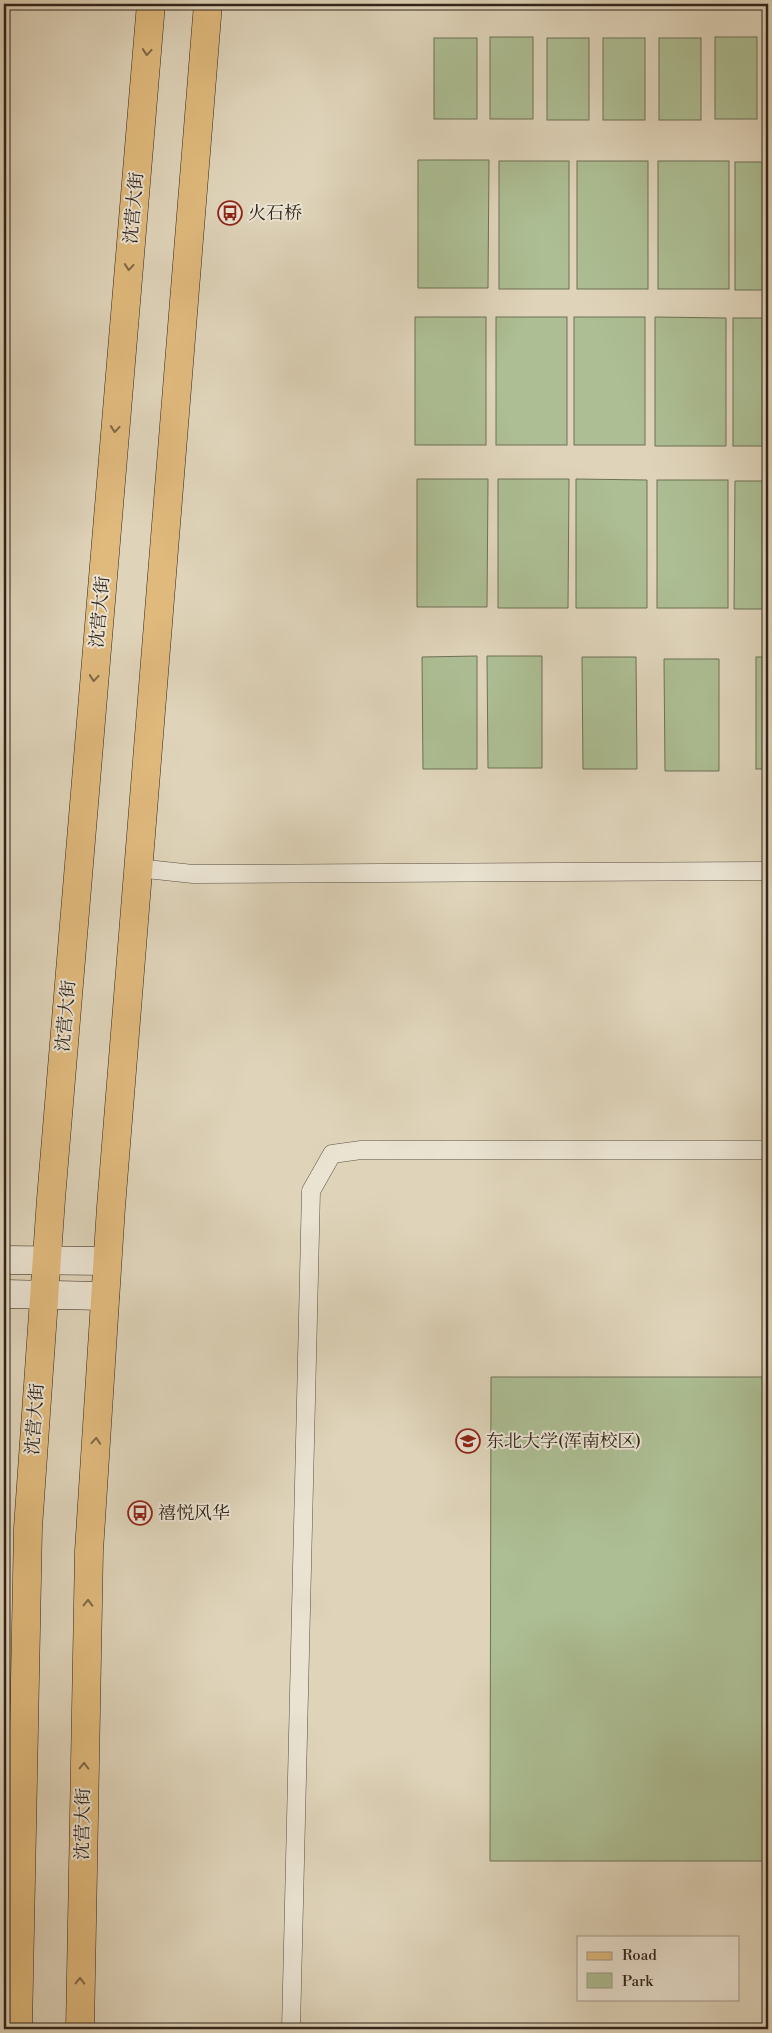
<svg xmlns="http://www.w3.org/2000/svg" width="772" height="2033" viewBox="0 0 772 2033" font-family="'Libre Bodoni','Noto Serif SC',serif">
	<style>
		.green { fill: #adbe94; stroke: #6f7157 }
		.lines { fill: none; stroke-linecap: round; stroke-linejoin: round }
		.lane-casing { stroke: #5c5042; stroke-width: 19 }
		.secondary-casing { stroke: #31241a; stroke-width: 29 }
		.primary-casing { stroke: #31241a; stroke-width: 29 }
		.lane { stroke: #eae3d2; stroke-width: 18 }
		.secondary { stroke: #eae3d2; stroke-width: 28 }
		.primary { stroke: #e0ba7d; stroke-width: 28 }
		.oneway { stroke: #806847 }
		.labels { text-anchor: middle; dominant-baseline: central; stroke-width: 4; stroke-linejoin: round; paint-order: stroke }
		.street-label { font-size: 18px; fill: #31241a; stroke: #eae3d2 }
		.poi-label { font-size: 18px; fill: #31241a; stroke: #eae3d2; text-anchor: start }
	</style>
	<rect width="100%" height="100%" fill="#dfd4ba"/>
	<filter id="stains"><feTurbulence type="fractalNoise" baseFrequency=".004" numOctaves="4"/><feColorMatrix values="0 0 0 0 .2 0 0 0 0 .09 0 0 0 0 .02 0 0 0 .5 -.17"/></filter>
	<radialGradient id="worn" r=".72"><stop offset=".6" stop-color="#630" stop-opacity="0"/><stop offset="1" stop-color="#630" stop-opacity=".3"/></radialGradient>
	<g class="green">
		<rect x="490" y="37" width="43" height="82"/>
		<rect x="715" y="37" width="42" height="82"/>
		<rect x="434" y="38" width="43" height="81"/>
		<rect x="547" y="38" width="42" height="82"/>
		<rect x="603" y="38" width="42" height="82"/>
		<rect x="659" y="38" width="42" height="82"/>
		<path d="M418 160H489L488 288H418Z"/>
		<rect x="499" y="161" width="70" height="128"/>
		<rect x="577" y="161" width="71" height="128"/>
		<rect x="658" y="161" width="71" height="128"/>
		<rect x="735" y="162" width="33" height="128"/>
		<rect x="415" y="317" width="71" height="128"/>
		<rect x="496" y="317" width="71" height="128"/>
		<rect x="574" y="317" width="71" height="128"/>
		<path d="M655 317 726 318V446H655Z"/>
		<rect x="733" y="318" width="35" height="128"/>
		<path d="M417 479H488L487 607H417Z"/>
		<path d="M498 479H569L568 608H498Z"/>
		<path d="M576 479 647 480V608H576Z"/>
		<rect x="657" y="480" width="71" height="128"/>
		<path d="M735 481H768V609H734Z"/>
		<path d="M477 656V769H423L422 657Z"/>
		<path d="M487 656H542V768H488Z"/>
		<path d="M582 657H636L637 769H583Z"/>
		<rect x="756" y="657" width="12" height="112"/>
		<path d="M664 659H719V771H665Z"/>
		<path d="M491 1377H768V1861H490Z"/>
	</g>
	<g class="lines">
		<g class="lane-casing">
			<g id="lane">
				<path d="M137 868 193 874 768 871"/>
				<path d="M291 2029 311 1191 332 1154 361 1150H768"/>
			</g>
		</g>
		<g class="secondary-casing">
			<g id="secondary">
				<path d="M4 1260 107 1261"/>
				<path d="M4 1294 105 1296"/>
			</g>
		</g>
		<g class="primary-casing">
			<g id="primary">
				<path d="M18 2029 28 1528 51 1199 151 4"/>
				<path d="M80 2029 89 1551 111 1207 208 4"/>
			</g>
		</g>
		<use href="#lane" class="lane"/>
		<use href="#secondary" class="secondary"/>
		<use href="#primary" class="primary"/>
	</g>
	<defs><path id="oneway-chevron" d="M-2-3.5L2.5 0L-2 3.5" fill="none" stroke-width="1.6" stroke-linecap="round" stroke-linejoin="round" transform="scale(1.25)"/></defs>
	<g class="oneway">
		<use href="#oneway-chevron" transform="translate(147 52) rotate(95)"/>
		<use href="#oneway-chevron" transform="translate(129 267) rotate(95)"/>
		<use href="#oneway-chevron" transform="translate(115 429) rotate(95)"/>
		<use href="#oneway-chevron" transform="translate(94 678) rotate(95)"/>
		<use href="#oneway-chevron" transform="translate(96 1441) rotate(-86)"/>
		<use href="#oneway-chevron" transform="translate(88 1603) rotate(-89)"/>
		<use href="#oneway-chevron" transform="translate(84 1766) rotate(-89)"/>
		<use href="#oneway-chevron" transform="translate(80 1981) rotate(-89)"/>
	</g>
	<defs>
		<g id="bus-ring" transform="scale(1.25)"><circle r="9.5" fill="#eae3d2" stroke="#8f2418" stroke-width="1.5"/><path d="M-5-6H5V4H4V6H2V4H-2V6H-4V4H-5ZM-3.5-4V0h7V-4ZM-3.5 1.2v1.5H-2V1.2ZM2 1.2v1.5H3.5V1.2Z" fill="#8f2418"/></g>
		<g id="university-ring" transform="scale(1.25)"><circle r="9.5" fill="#eae3d2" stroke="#8f2418" stroke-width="1.5"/><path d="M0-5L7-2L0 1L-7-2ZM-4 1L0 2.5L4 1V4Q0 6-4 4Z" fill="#8f2418"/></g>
	</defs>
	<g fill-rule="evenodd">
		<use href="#bus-ring" x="230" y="213"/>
		<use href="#university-ring" x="468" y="1441"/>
		<use href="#bus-ring" x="140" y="1513"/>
	</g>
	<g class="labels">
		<g class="street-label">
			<text transform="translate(134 208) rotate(-85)">沈营大街</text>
			<text transform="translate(100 612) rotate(-85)">沈营大街</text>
			<text transform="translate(66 1016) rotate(-85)">沈营大街</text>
			<text transform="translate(35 1419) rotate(-86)">沈营大街</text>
			<text transform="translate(83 1824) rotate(-89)">沈营大街</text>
		</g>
		<g class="poi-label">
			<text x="248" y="213">火石桥</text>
			<text x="486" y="1441">东北大学(浑南校区)</text>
			<text x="158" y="1513">禧悦风华</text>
		</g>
	</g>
	<rect width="772" height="2033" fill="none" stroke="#dfd4ba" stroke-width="20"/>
	<rect x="5" y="5" width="762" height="2023" fill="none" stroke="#31241a" stroke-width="2.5"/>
	<rect x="10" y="10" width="752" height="2013" fill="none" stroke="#31241a"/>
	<rect x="577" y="1936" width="162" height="65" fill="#eae3d2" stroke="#a09788"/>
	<rect x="587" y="1952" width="25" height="8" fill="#e0ba7d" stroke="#a09788"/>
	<text x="622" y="1960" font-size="15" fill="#31241a">Road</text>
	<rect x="587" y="1973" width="25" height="15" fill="#adbe94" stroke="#a09788"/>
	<text x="622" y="1986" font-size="15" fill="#31241a">Park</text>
	<rect width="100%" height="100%" filter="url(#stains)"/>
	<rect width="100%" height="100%" fill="url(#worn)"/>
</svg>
